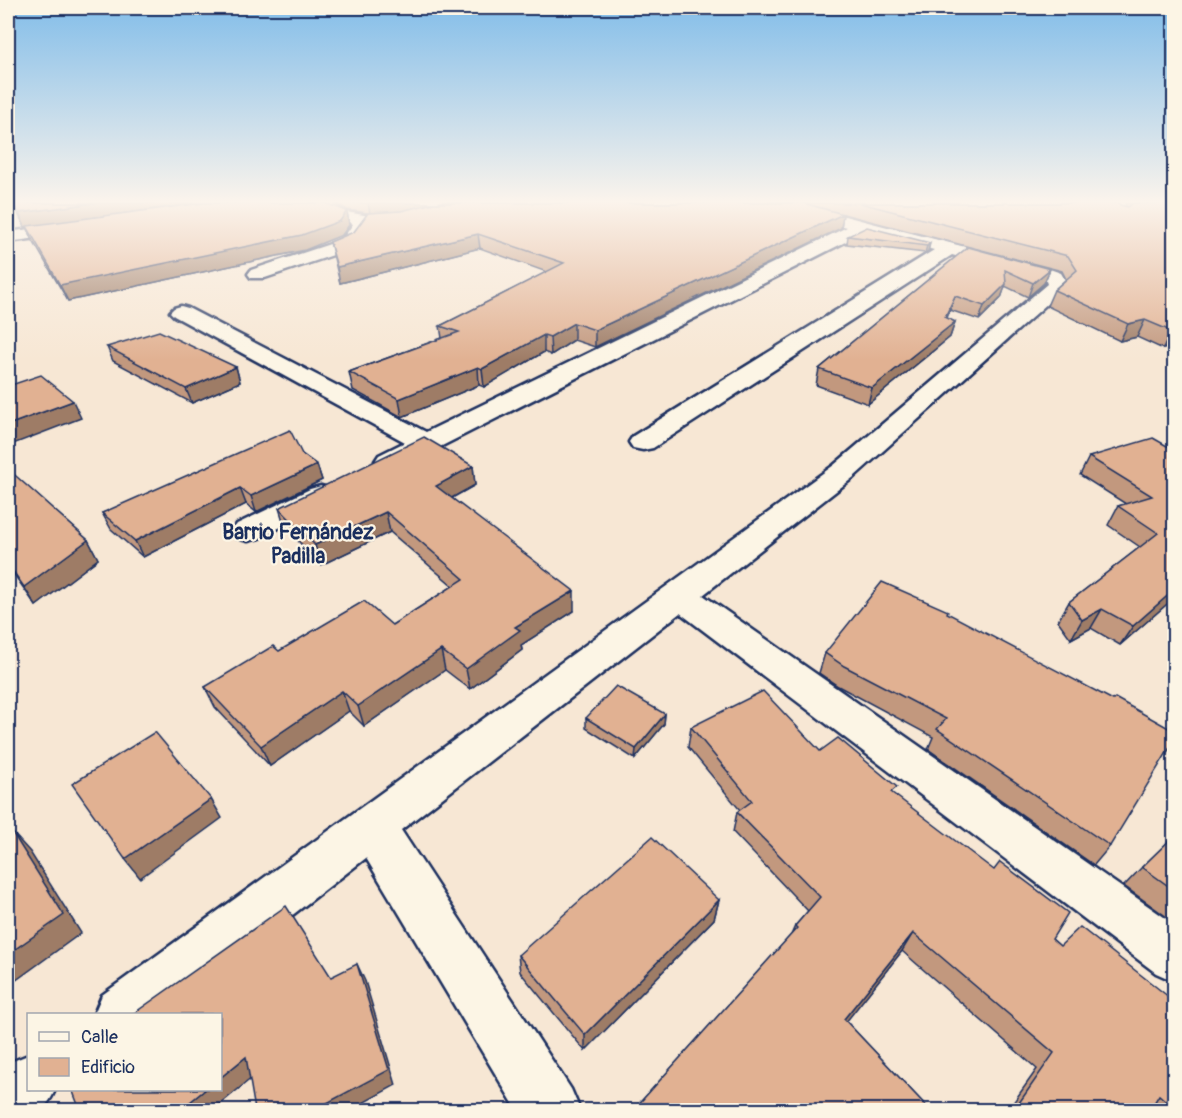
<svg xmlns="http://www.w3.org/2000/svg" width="1182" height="1118" viewBox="0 0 1182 1118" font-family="Pangolin,sans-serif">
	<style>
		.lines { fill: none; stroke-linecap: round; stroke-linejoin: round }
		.minor-casing { stroke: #1b2f5e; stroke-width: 5 }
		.minor { fill: #fcf5e5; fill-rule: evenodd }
		.wall { fill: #c2987e; stroke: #1b2f5e; stroke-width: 1.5 }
		.shaded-wall { fill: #9e7c66; stroke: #1b2f5e; stroke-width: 1.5 }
		.building { fill: #e1b192; stroke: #1b2f5e; stroke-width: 1.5 }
		.labels { text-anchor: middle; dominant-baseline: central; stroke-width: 4.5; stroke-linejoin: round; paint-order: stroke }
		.district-label { font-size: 21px; font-weight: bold; fill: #1b2f5e; stroke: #fcf5e5 }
	</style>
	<rect width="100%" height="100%" fill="#f7e7d4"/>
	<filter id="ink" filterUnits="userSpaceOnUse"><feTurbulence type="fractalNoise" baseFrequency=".0167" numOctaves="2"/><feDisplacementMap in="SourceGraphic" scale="12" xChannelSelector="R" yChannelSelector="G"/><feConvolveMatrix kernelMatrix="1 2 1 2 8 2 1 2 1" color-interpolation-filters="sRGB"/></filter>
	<g filter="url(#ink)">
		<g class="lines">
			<g class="minor-casing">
				<g id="minor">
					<path d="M311 203H331L346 212 370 216 403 213 444 203H474L472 206 403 223 369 225 356 245 348 250 265 278H251L248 274 251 270 336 242 344 237 353 224 332 217Z"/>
					<path d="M765 203H794L1044 267 1061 273 1068 285 854 477 703 595 1174 924V981L1156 973 680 613 401 830 571 1089 580 1110H517L366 858 165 1014H94L102 995 834 465 1047 284 1046 281 952 255 653 448 643 450 633 448 629 442 633 436 934 250 865 232 436 449 399 467 389 469 379 467 375 461 379 455 405 442 174 316 170 312 174 308 181 306 188 308 426 432 847 227 767 206Z"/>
					<path d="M76 223 82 224 85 228 82 232 8 242V232Z"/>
					<path d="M321 486 332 489 336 495 332 501 259 538 248 541 237 538 232 531 237 524 310 489Z"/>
					<path d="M28 1055V1090H55C44 1116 34 1110 8 1110V1063Z"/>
				</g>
			</g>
			<use href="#minor" class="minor"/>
		</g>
		<g class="wall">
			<path d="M13 203H200L328 205 347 211 349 225 342 235 305 250 68 301 33 241 27 227H25L17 212Z"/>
			<path d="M336 203H1119L1120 205 1127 207 1125 203H1174V346L1163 349 1137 337 1120 341 1047 306 1054 290 1066 279 1062 271 843 214 841 228 595 347 574 340 551 355 544 352 484 387 479 385 402 417 353 390 349 372 442 338 440 326 547 272 480 248 340 283 330 242 354 232 368 213 347 210Z"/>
			<path d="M848 236 930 243 928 251 925 253 847 244Z"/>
			<path d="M968 247 1050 269 1044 283 1028 297 1005 286 1001 298 979 320 950 310 947 318 955 322 950 337 868 404 816 385 819 369Z"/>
			<path d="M107 347 236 367 240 382 192 403 113 361Z"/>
			<path d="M1167 446 1174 448V598L1120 645 1091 628 1071 639 1058 621 1069 602 1140 547 1108 525 1118 506 1126 504 1080 475 1089 457Z"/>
			<path d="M302 454 317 465 322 480 256 512 246 504 143 557 111 529 102 513Z"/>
			<path d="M8 465 14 475 88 540 98 559 36 606 8 566Z"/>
			<path d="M473 466 475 485 452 498 574 611 521 645 522 650 470 689 445 670 364 726 349 711 270 766 215 707 205 687 279 651 392 625 453 586 390 532 321 565 285 527 279 508Z"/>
			<path d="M947 613 1110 846 1094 865 928 749 933 737 838 686 819 673 825 653Z"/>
			<path d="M665 714 664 724 635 759 586 728V718Z"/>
			<path d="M691 727 820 751 893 795 1052 939 1060 946 1174 1001V1110H1008L1037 1069 902 951 846 1021 930 1110H634L635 1108 791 935 795 926 808 911 733 832 737 812 740 810 688 747Z"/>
			<path d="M1174 836V922L1124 886 1142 867Z"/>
			<path d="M719 900 714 919 585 1051 520 972 518 955Z"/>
		</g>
		<g class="shaded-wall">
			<path d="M94 203H200L25 227 19 213Z"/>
			<path d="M368 203H433L403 211 370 214Z"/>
			<path d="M347 211 349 225 342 235 305 250 68 301 60 285Z"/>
			<path d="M843 214 841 228 595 347V330Z"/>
			<path d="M478 234 480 248 340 283 337 267Z"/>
			<path d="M930 243 928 251 925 253 927 246Z"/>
			<path d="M1050 269 1044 283 1028 297 1033 283Z"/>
			<path d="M1006 284 1001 298 979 320 984 306Z"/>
			<path d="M955 296 950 310 940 332 945 317Z"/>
			<path d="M8 301 12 324 8 325Z"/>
			<path d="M1145 320 1137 337 1120 341 1128 324Z"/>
			<path d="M955 322 950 337 868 404 872 388Z"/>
			<path d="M574 323V340L551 355 550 337Z"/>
			<path d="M1171 331H1174V346L1163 349Z"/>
			<path d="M544 335V352L484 387 482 369Z"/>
			<path d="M236 367 240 382 192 403 186 389Z"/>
			<path d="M478 367 479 385 402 417 399 399Z"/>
			<path d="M73 401 81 418 8 446V425Z"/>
			<path d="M317 465 322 480 256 512 251 496Z"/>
			<path d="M473 466 475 485 439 505 436 486Z"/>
			<path d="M240 488 246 504 143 557 135 541Z"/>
			<path d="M386 512 390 532 321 565 315 545Z"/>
			<path d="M88 540 98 559 36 606 24 587Z"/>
			<path d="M1174 590V598L1120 645 1133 626Z"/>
			<path d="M574 591V611L521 645 522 650 470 689 466 669 515 627Z"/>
			<path d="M1102 609 1091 628 1071 639 1082 620Z"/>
			<path d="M441 650 445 670 364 726 358 706Z"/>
			<path d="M342 691 349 711 270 766 261 746Z"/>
			<path d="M665 714 664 724 635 759 636 749Z"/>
			<path d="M211 799 222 818 140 878 125 859Z"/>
			<path d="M12 832 30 852 81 933 8 986V954Z"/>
			<path d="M719 900 714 919 585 1051V1035Z"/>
			<path d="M913 933 902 951 835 1036 844 1019Z"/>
			<path d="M357 964 365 981 396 1085 350 1110H314Z"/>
			<path d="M246 1057 259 1072 213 1110H180L206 1089H220V1078Z"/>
		</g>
		<g class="building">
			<path d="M13 203H94L19 213Z"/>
			<path d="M203 203H325L347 211 340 221 302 235 60 285 27 226Z"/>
			<path d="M434 203H803L843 214 595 330 574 323 550 337 544 335 482 369 478 367 399 399 349 372 459 332 440 326 564 263 478 234 337 267 330 242 354 232 368 213 401 211Z"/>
			<path d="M860 203H1119L1120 205 1128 207 1133 203H1174V331H1171L1145 320 1128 324 1054 290 1077 270 1068 256Z"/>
			<path d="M867 227 930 243 927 246 848 236Z"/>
			<path d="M968 247 1050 269 1033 283 1005 270 1006 284 984 306 955 296 945 317 955 322 872 388 819 369Z"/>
			<path d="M159 331 236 367 186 389 107 347Z"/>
			<path d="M41 375 73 401 8 425V386Z"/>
			<path d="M290 430 302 454 317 465 251 496 240 488 135 541 102 513Z"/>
			<path d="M424 437 473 466 436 486 574 591 515 627 520 630 466 669 441 650 358 706 342 691 261 746 205 687 273 646 279 651 364 601 392 625 464 579 386 512 315 545 279 508Z"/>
			<path d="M1153 438 1167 446 1174 448V590L1133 626 1102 609 1082 620 1069 602 1158 533 1118 506 1152 496 1089 457Z"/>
			<path d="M8 465 10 468 8 469 88 540 24 587 8 564Z"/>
			<path d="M882 582 948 611 947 613 1113 700 1115 698 1174 731V741L1110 846 937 729 946 719 844 666 825 653Z"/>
			<path d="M616 686 665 714 636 749 586 718Z"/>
			<path d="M763 691 820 751 838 738 897 787 891 792 994 870 1000 862 1068 913 1052 939 1060 946 1080 927 1174 1001V1108L1159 1095 1150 1110H1027L1019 1103 1054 1053 913 933 844 1019 930 1110H636L635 1108 797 928 795 926 820 897 737 812 752 801 691 727Z"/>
			<path d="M155 732 211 799 125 859 72 784Z"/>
			<path d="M12 832 64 915 8 954V835Z"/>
			<path d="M1174 836V890L1142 867Z"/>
			<path d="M652 837 719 900 585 1035 518 955Z"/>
			<path d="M286 906 331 977 357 964 389 1070 314 1110H255L246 1057 220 1078V1014H133Z"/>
			<path d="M72 1089H206L180 1110H80Z"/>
		</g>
	</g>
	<linearGradient id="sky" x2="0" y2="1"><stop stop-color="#82bde9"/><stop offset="0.56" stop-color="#fbf4ec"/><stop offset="1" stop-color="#fbf4ec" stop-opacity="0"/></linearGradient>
	<rect width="1182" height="360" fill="url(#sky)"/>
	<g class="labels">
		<g class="district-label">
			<text x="298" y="532">Barrio Fernández<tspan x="298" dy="24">Padilla</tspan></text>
		</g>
	</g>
	<rect width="1182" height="1118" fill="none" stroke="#fcf5e5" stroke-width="30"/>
	<rect x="15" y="15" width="1152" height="1088" fill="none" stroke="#1b2f5e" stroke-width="2" filter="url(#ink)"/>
	<rect x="27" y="1013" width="195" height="78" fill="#fcf5e5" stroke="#a2a6af" stroke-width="1.5"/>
	<rect x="39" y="1032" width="30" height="9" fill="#fcf5e5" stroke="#a2a6af" stroke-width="1.5"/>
	<text x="81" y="1043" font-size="18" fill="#1b2f5e">Calle</text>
	<rect x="39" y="1058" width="30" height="18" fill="#e1b192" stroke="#a2a6af" stroke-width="1.5"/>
	<text x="81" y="1073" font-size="18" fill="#1b2f5e">Edificio</text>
</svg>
